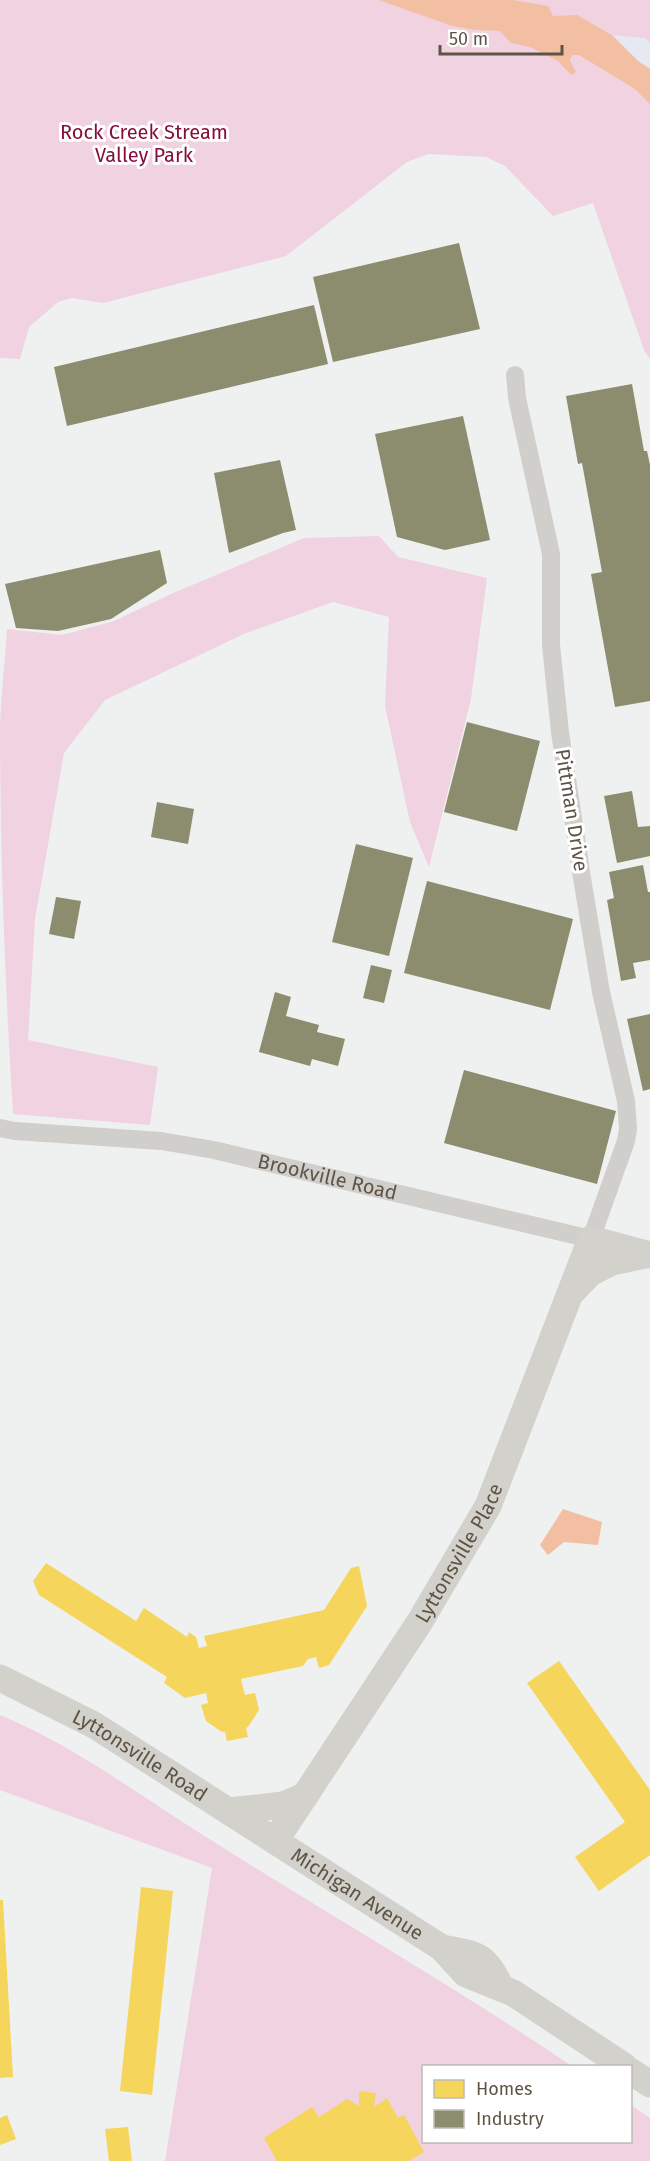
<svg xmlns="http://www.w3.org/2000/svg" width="650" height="2161" viewBox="0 0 650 2161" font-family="'Fira Sans',sans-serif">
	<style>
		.green { fill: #f1d2e1 }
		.sand { fill: #e6e8f2 }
		.water { fill: #f2bfa2 }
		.homes { fill: #f6d55c }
		.industry { fill: #8c8c6e }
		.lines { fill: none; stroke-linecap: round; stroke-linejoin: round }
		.street { stroke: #d1cfcb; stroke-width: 18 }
		.secondary { stroke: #d3d1cb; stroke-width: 27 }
		.labels { text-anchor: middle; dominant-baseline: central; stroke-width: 6; stroke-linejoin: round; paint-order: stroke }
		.park-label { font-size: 20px; fill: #870e39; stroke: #fff }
		.street-label { font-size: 20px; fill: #5e5445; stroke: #fff }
	</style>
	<rect width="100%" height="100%" fill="#eff0f0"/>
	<g class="green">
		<path d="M0 0H650V359L644 350 593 203 553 216 505 166 486 157 428 154 407 162 286 256 103 303 72 298 58 302 29 327 20 359 0 358Z"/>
		<path d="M379 536 398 557 487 578 471 699 429 867 410 822 385 706 389 617 333 602 246 633 105 700 64 753 35 919 28 1040 158 1067 150 1125 13 1114C5 984 0 855 0 725 1 693 5 661 7 629L62 635 114 621 171 594 304 538Z"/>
		<path d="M0 1715C73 1745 136 1793 203 1835 326 1913 452 1985 572 2066H424V2142H630L631 2105 650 2118V2161H165L212 1868 0 1790Z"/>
	</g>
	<path class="sand" d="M612 35 645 38 650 43V69L638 61Z"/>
	<g class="water">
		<path d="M379 0H513L548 6 553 16 577 15 612 35 638 61 650 69V104L635 89 579 55H572L570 61 576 72 571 75 558 61 530 47 511 43 500 31 475 30 452 26Z"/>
		<path d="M563 1509 602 1522 598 1545 564 1542 548 1555 540 1545Z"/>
	</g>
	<g class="homes">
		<path d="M46 1563 136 1621 144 1608 187 1637 189 1632 196 1637 199 1648 207 1646 204 1636 324 1610 351 1568 359 1566 367 1606 329 1665 319 1668 316 1657 308 1659 303 1666 241 1679 245 1695 255 1693 259 1710 248 1727 246 1728 248 1737 227 1741 225 1732H222L206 1721 201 1705 208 1703 206 1693 185 1698 164 1683 167 1677 39 1595 33 1581Z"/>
		<path d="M559 1661 650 1790V1855L599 1891 575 1857 625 1822 527 1683Z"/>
		<path d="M141 1887 173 1891 152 2095 120 2091Z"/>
		<path d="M0 1900H3L13 2077 0 2078Z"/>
		<path d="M359 2091 376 2093 374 2107 387 2098 398 2118 404 2115 424 2152 409 2161H277L264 2138 312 2107 319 2117 347 2099 359 2106Z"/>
		<path d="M7 2115 16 2139 0 2145V2118Z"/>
		<path d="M128 2127 132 2161H109L105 2129Z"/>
	</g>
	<g class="industry">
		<path d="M459 243 480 329 333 362 313 277Z"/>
		<path d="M314 305 328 364 67 426 54 367Z"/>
		<path d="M632 384 644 451H647L650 465V701L615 707 591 574 602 572 582 463 578 464 566 396Z"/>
		<path d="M463 416 490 540 445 550 397 537 375 434Z"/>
		<path d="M280 460 296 530 283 533 229 553 214 473Z"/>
		<path d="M160 550 167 583 111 619 58 631 16 628 5 584Z"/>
		<path d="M467 722 540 741 517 831 444 812Z"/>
		<path d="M632 791 638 827 650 826V856L617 863 604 796Z"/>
		<path d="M157 802 194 809 188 844 151 837Z"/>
		<path d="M356 844 413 858 389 956 332 942Z"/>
		<path d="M643 865 648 892H650V960L633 963 636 978 621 981 607 900 614 898 609 872Z"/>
		<path d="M427 881 573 919 550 1010 404 973Z"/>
		<path d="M56 897 81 901 74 939 49 934Z"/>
		<path d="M371 965 392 970 384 1003 363 998Z"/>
		<path d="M275 992 291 997 286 1016 319 1025 317 1032 345 1039 338 1066 312 1059 310 1066 259 1052Z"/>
		<path d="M650 1014V1089L643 1091 627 1019Z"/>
		<path d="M464 1070 616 1111 597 1184 444 1143Z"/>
	</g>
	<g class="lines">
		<path class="street" id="s1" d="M0 1128 15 1131 161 1141 214 1150 591 1239 626 1141 628 1129 626 1101 601 992 582 878 560 732 551 645V554L517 398 515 375"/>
		<g class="secondary">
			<path d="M574 1290 590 1273 612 1262 645 1255"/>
			<path id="s2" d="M0 1678 94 1725 442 1948 466 1974 513 1993 624 2066"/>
			<path d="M229 1811 283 1805 305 1796"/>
			<path id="s3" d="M275 1841 419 1623 488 1506 591 1239 650 1255"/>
			<path d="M442 1948C477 1955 485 1953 501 1988"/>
			<path d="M630 2071 650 2084"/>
		</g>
	</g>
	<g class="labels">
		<g class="park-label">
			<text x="144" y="132">Rock Creek Stream<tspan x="144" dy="23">Valley Park</tspan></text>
		</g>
		<g class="street-label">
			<text transform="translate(572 810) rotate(81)">Pittman Drive</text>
			<text stroke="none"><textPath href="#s1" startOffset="332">Brookville Road</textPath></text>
			<text stroke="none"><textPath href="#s3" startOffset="342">Lyttonsville Place</textPath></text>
			<text stroke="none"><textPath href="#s2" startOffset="160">Lyttonsville Road</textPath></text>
			<text stroke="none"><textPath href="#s2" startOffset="418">Michigan Avenue</textPath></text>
		</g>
	</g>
	<rect x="422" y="2065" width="210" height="78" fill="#ffffff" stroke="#bfbbb5" stroke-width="1.5"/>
	<rect x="434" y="2080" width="30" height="18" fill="#f6d55c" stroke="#bfbbb5" stroke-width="1.5"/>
	<text x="476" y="2095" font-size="18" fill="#5e5445">Homes</text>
	<rect x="434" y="2110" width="30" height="18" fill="#8c8c6e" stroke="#bfbbb5" stroke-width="1.5"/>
	<text x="476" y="2125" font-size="18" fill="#5e5445">Industry</text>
	<path d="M440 45v9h122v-9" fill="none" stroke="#5e5445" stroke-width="3"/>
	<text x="449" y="45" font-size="18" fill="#5e5445" stroke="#ffffff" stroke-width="4.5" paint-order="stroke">50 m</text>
</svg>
